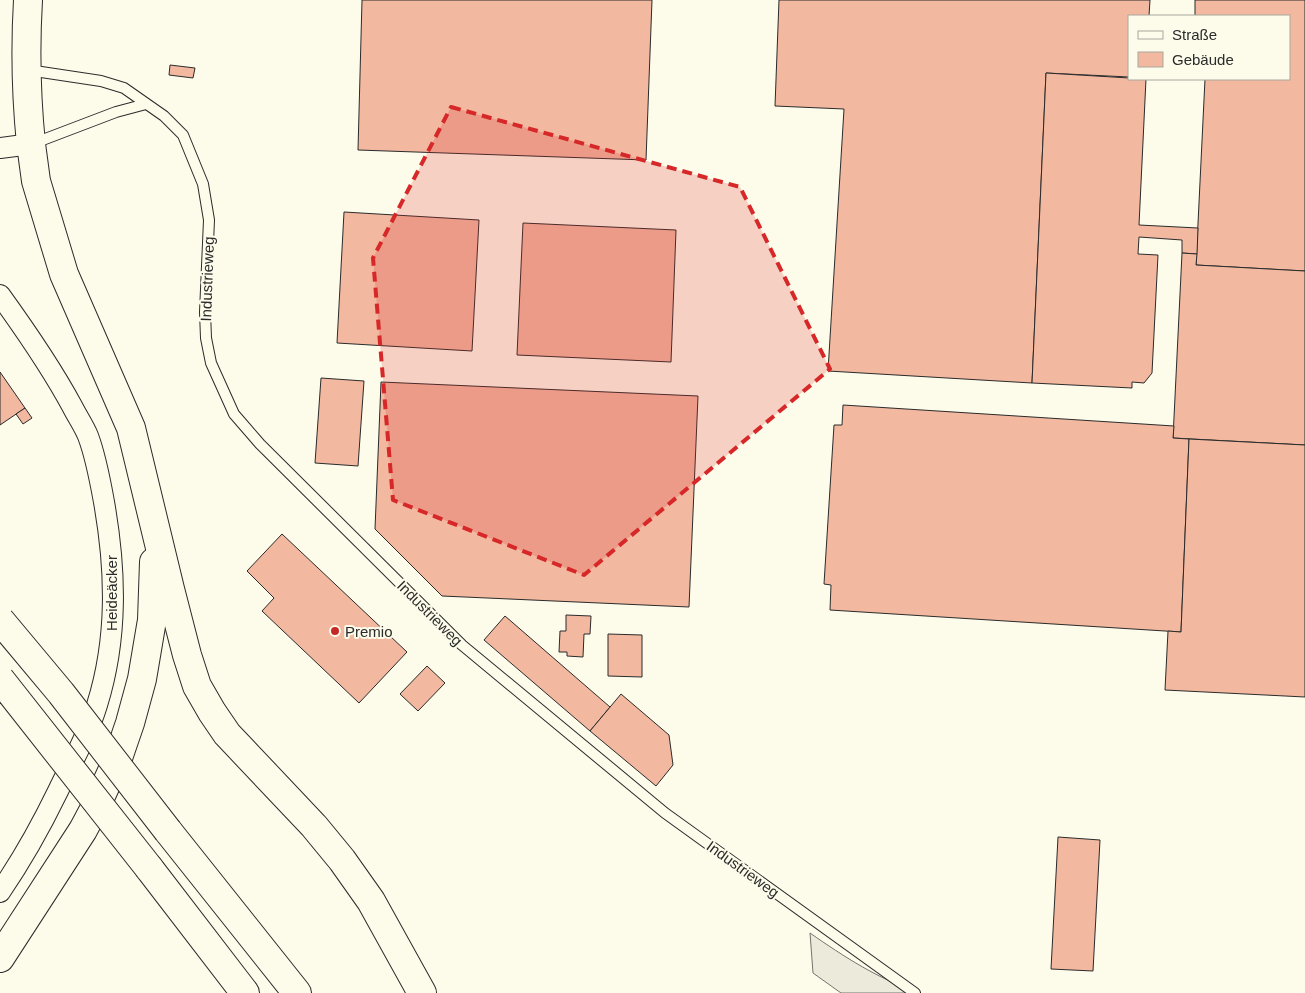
<svg xmlns="http://www.w3.org/2000/svg" width="1305" height="993" viewBox="0 0 1305 993" font-family="Arial,sans-serif">
	<style>
		.green { fill: #ecebdb; stroke: #74746e }
		.building { fill: #f2b8a0; stroke: #2b2b2b }
		.lines { fill: none; stroke-linecap: round; stroke-linejoin: round }
		.lane-casing { stroke: #2b2b2b; stroke-width: 12 }
		.street-casing { stroke: #2b2b2b; stroke-width: 22 }
		.secondary-casing { stroke: #2b2b2b; stroke-width: 30 }
		.highway-casing { stroke: #2b2b2b; stroke-width: 30 }
		.lane { stroke: #fdfbea; stroke-width: 10 }
		.street { stroke: #fdfbea; stroke-width: 20 }
		.secondary { stroke: #fdfbea; stroke-width: 28 }
		.highway { stroke: #fdfbea; stroke-width: 28 }
		.highway-bridge-casing { stroke: #2b2b2b; stroke-width: 30; stroke-linecap: butt }
		.highway-bridge { stroke: #fdfbea; stroke-width: 28 }
		.marked { fill: #d62828; fill-opacity: 0.2; stroke: #d62828; stroke-width: 4; stroke-dasharray: 10 6; stroke-linejoin: round }
		.poi-dot { fill: #c62828; stroke: #fdfbea; stroke-width: 2 }
		.labels { text-anchor: middle; dominant-baseline: central; stroke-width: 4; stroke-linejoin: round; paint-order: stroke }
		.street-label { font-size: 15px; fill: #2b2b2b; stroke: #fdfbea }
		.poi-label { font-size: 15px; fill: #2b2b2b; stroke: #fdfbea; text-anchor: start }
	</style>
	<rect width="100%" height="100%" fill="#fdfbea"/>
	<path class="green" d="M810 933C843 956 881 981 921 993H841L813 973Z"/>
	<g class="building">
		<path d="M362 0H652L646 160 358 150Z"/>
		<path d="M779 0H1150L1149 16H1129V77L1046 73 1032 383 828 371 844 109 775 106Z"/>
		<path d="M1195 0H1305V271L1196 265 1205 79H1289V16H1195Z"/>
		<path d="M170 65 195 68 193 78 169 75Z"/>
		<path d="M1046 73 1146 79 1139 225 1198 228 1197 254 1182 253V240L1139 237 1138 254 1158 255 1152 373 1144 383 1132 382V388L1032 383Z"/>
		<path d="M344 212 479 220 472 351 337 343Z"/>
		<path d="M523 223 676 230 671 362 517 355Z"/>
		<path d="M1182 253 1197 254 1196 265 1305 271V445L1173 438Z"/>
		<path d="M0 372 25 408 0 425Z"/>
		<path d="M321 378 364 381 358 466 315 463Z"/>
		<path d="M381 382 698 396 689 607 442 596 375 529Z"/>
		<path d="M843 405 1174 426 1173 438 1189 439 1181 632 830 610 831 585 824 584 834 425H842Z"/>
		<path d="M25 408 32 418 23 424 16 414Z"/>
		<path d="M1189 439 1305 445V697L1165 690 1168 631 1181 632Z"/>
		<path d="M282 534 407 652 359 703 262 611 274 598 247 571Z"/>
		<path d="M566 615 591 616 590 634H584L583 657 567 656V652H559L560 631H566Z"/>
		<path d="M505 616 610 707 590 731 484 640Z"/>
		<path d="M608 634 642 635V677L608 676Z"/>
		<path d="M427 666 445 683 418 711 400 694Z"/>
		<path d="M621 694 669 735 673 765 656 786 590 731Z"/>
		<path d="M1058 837 1100 840 1093 971 1051 969Z"/>
	</g>
	<g class="lines">
		<g class="lane-casing">
			<g id="lane">
				<path d="M28 70 101 81 124 88 164 116 183 135 203 184 209 220 205 312 206 338 211 363 234 414 260 444 462 645 665 813 915 993"/>
				<path d="M32 144 116 112 146 104"/>
			</g>
		</g>
		<g class="street-casing">
			<g id="street">
				<path d="M0 148 31 144"/>
				<path d="M0 295C26 331 51 367 72 406 77 416 84 426 88 436 96 457 100 480 104 502 116 570 118 638 97 705 88 735 72 762 58 791 41 826 22 860 0 892"/>
			</g>
		</g>
		<g class="secondary-casing">
			<path id="secondary" d="M28 0C25 50 26 94 31 144"/>
		</g>
		<g class="highway-casing">
			<g id="highway">
				<path d="M31 144 36 181 64 274 131 428 170 589 187 655 197 686 212 712 227 734 314 826 342 860 371 901 422 993"/>
				<path d="M168 831 297 993"/>
				<path d="M149 868 245 993"/>
				<path d="M0 958 83 830 99 800 118 758 130 723 142 679 152 620 154 562"/>
			</g>
		</g>
		<use href="#lane" class="lane"/>
		<use href="#street" class="street"/>
		<use href="#secondary" class="secondary"/>
		<use href="#highway" class="highway"/>
		<g class="highway-bridge-casing">
			<g id="highway-bridge">
				<path d="M0 620 61 693 168 831"/>
				<path d="M0 679 149 868"/>
			</g>
		</g>
		<use href="#highway-bridge" class="highway-bridge"/>
	</g>
	<path class="marked" d="M451 107 740 187 830 369 584 575 393 500 373 258Z"/>
	<circle class="poi-dot" cx="335" cy="631" r="5"/>
	<g class="labels">
		<g class="street-label">
			<text transform="translate(207 279) rotate(-88)">Industrieweg</text>
			<text transform="translate(111 593) rotate(-90)">Heideäcker</text>
			<text transform="translate(430 613) rotate(45)">Industrieweg</text>
			<text transform="translate(743 869) rotate(36)">Industrieweg</text>
		</g>
		<g class="poi-label">
			<text x="345" y="631">Premio</text>
		</g>
	</g>
	<rect x="1128" y="15" width="162" height="65" fill="#fdfbea" stroke="#a9a89e"/>
	<rect x="1138" y="31" width="25" height="8" fill="#fdfbea" stroke="#a9a89e"/>
	<text x="1172" y="40" font-size="15" fill="#2b2b2b">Straße</text>
	<rect x="1138" y="52" width="25" height="15" fill="#f2b8a0" stroke="#a9a89e"/>
	<text x="1172" y="65" font-size="15" fill="#2b2b2b">Gebäude</text>
</svg>
